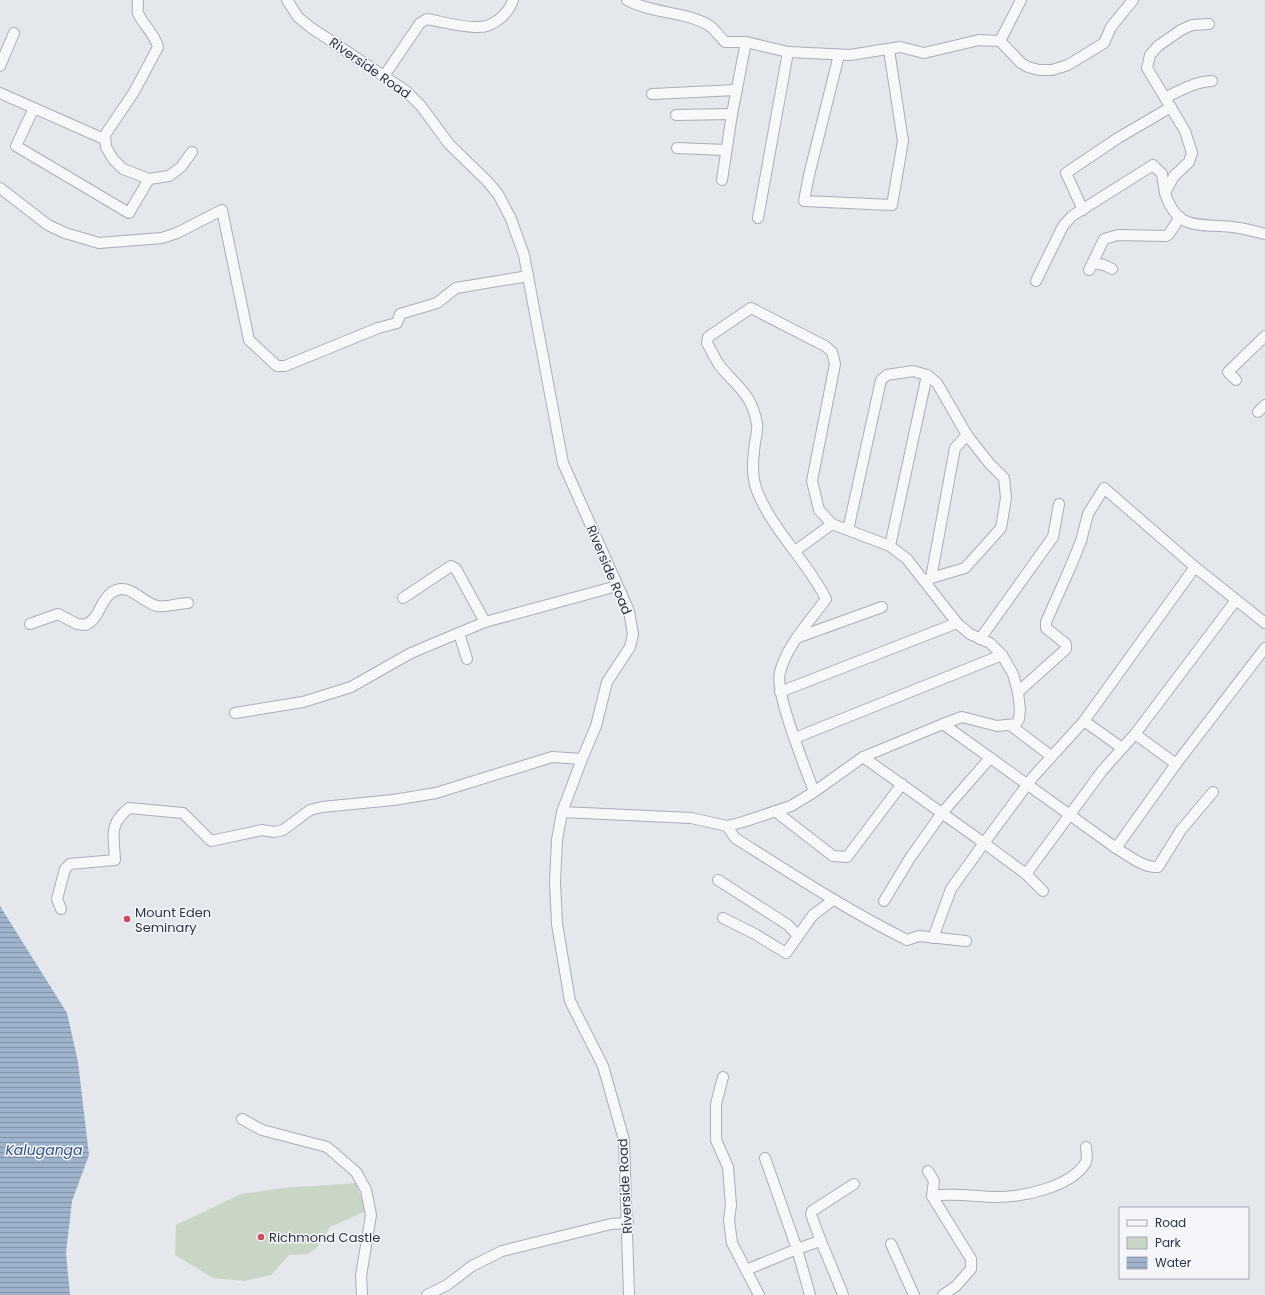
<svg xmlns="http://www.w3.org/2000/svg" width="1265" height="1295" viewBox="0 0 1265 1295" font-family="Poppins,sans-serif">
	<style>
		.green { fill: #c9d6c5 }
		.water { fill: url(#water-rules) }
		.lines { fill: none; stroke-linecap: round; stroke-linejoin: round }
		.minor-casing { stroke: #a9aeb7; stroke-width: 12 }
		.minor { stroke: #f7f8fa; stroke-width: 10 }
		.poi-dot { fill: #d1495b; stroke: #f4f6f9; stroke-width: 1.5 }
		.labels { text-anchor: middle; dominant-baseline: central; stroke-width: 3; stroke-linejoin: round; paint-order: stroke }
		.street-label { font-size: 13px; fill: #2b3445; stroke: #f4f6f9 }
		.poi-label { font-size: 13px; fill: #2b3445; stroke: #f4f6f9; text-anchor: start }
		.water-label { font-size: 14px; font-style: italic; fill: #34527a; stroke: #f4f6f9 }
	</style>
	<defs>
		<pattern id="water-rules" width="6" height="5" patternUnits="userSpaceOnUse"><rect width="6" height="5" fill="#9fb4cc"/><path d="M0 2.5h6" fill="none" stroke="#8293a7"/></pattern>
	</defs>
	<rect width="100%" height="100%" fill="#e4e7ec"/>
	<path class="green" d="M356 1183 366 1211 330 1227 316 1249 307 1254 289 1255 271 1275 244 1281 213 1278 175 1255 176 1225 241 1194 283 1188Z"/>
	<path class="water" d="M0 906 67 1013 78 1062 89 1155 72 1201 66 1253 70 1295H0Z"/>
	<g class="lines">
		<g class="minor-casing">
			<g id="minor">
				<path d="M138 0C138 4 137 9 138 13 143 25 155 34 158 47L134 92 105 135 106 147 113 159 123 169 149 179 169 176 181 167 192 152"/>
				<path d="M287 0 298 17 310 27 406 91 421 106 449 144 487 181 498 194 511 219 524 255 563 463 629 611 633 634 630 647 607 682 596 726 582 759 562 812 557 840 555 882 557 924 570 1001 603 1066 624 1140 629 1295"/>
				<path d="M627 0C653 14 686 11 710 26 715 30 720 37 725 42H746L788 52 850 55 900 47 924 53 979 40 1000 41 1021 63 1028 67 1039 70H1052L1068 65 1104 43 1111 27 1133 0"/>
				<path d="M1209 24 1192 25 1181 30 1158 46 1150 55 1147 68 1185 131 1192 153 1189 162 1174 176 1165 193C1175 224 1190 225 1219 226 1235 226 1250 230 1265 234"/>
				<path d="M1000 41 1021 0"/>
				<path d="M839 55 809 175 804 201 892 205 903 141 889 50"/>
				<path d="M0 66 14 33"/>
				<path d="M384 76 420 23 427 19C443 22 463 28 479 27 494 27 509 13 513 0"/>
				<path d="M0 93 104 139"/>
				<path d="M652 94 737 90"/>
				<path d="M1165 98C1178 91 1197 81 1212 81"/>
				<path d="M34 108 16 146 129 213 149 179"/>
				<path d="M676 115 732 114"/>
				<path d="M677 148 726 150"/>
				<path d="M722 180 732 114 746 42"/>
				<path d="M0 188 48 225 65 233 99 243 162 238 177 233 222 210 249 340 277 366H285L378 328 397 323 400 314 437 303 456 288 528 276"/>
				<path d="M1083 210 1066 173 1118 138 1171 107"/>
				<path d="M758 218 788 52"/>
				<path d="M1093 263 1104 265 1112 269"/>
				<path d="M1089 270 1104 239 1118 235 1166 236 1169 234 1180 217"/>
				<path d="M1036 281 1063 226 1072 216 1153 165 1162 174 1165 193"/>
				<path d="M1236 380 1228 372 1265 336"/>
				<path d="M1258 412 1265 405"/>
				<path d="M848 530 881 380 887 375 913 371 927 375 937 383 967 435 989 463 1004 478 1006 498 1001 528 965 568 931 578 926 582"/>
				<path d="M890 546 927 375"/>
				<path d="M795 551 832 524"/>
				<path d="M931 578 955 448 967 435"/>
				<path d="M403 598 451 566 456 569 485 622"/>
				<path d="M30 624 58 614 77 624 85 625C100 619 99 602 111 593 128 580 141 602 157 606 167 608 178 603 188 603"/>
				<path d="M459 633 467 659"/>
				<path d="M799 637 882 607"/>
				<path d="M980 639 1053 537 1059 504"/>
				<path d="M780 692 957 623"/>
				<path d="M1018 692 1066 649V644L1046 628V622L1070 568 1081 541 1088 514 1104 488 1195 567 1265 623"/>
				<path d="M235 713 303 702 351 687 411 653 485 622 617 586"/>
				<path d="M1084 721 1122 748"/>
				<path d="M943 724 1116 848C1128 855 1143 868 1158 867L1181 830 1213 792"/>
				<path d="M1010 725 1051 756"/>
				<path d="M1135 734 1176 764"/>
				<path d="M795 738 1002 655"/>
				<path d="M863 757 984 843 1033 777 1084 721 1195 567"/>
				<path d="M775 811 833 856 847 857 902 784"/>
				<path d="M562 812 691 818 727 826 743 822 791 806 814 792 863 757 943 724 962 717 997 726 1016 724 1019 719 1020 710 1018 692 1013 674 1002 655 990 643 970 634 957 623 907 559 890 546 832 524 819 510 812 481 835 364 832 352 825 346 751 308 708 337 707 343C711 350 715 359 720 366 738 388 752 394 757 424 758 430 756 437 755 442 753 459 751 475 757 491 773 531 807 561 826 599 810 621 787 645 780 672 774 692 806 769 814 792"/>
				<path d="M727 826 735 838C792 874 847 910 907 940L919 936 966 941"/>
				<path d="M1116 848 1176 764 1265 648"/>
				<path d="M1026 874 1102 771 1135 734 1236 600"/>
				<path d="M718 880 788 925 798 936"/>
				<path d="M884 901 910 858 942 813 990 758"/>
				<path d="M61 909 57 899 65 869 70 864 115 860C114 836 108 825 129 808L183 813 211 841 262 830 274 832 283 830 310 810 322 807 393 800 436 793 552 757 582 759"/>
				<path d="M723 918 755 934 786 953 813 915 833 900"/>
				<path d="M933 938 951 889 984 843 1026 874 1043 891"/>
				<path d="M723 1077 716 1104V1140L728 1167 731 1205 729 1220 732 1243 759 1295"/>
				<path d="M242 1119 262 1130 327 1147 356 1172 366 1190 371 1215 361 1276 362 1295"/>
				<path d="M765 1158 797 1249 810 1295"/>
				<path d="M928 1171 934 1181 932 1196 971 1259V1269L956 1286 943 1295"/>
				<path d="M932 1196C954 1192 975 1197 997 1197 1023 1197 1072 1187 1086 1162 1088 1158 1086 1151 1086 1147"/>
				<path d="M891 1244 914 1295"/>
				<path d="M746 1270 797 1249 820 1241"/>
				<path d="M427 1295 447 1285 472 1266 502 1251 611 1224 628 1223"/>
				<path d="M843 1295C833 1268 820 1242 811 1214L812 1211 854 1184"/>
			</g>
		</g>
		<use href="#minor" class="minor"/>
	</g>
	<g class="poi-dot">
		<circle cx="127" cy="919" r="4"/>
		<circle cx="261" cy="1237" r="4"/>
	</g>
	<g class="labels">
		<g class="street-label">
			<text transform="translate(370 68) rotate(35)">Riverside Road</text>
			<text transform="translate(609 570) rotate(67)">Riverside Road</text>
			<text transform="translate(625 1186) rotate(-93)">Riverside Road</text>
		</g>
		<g class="poi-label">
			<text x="135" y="912">Mount Eden<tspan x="135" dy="15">Seminary</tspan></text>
			<text x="269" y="1237">Richmond Castle</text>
		</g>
		<g class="water-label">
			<text x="44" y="1150">Kaluganga</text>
		</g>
	</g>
	<rect x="1119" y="1207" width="130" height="72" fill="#f4f6f9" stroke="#a4a8b1"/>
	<rect x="1127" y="1220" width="20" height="6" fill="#f7f8fa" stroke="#a4a8b1"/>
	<text x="1155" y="1227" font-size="12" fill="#2b3445">Road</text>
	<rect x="1127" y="1237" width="20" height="12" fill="#c9d6c5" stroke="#a4a8b1"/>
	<text x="1155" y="1247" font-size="12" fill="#2b3445">Park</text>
	<rect x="1127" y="1257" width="20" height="12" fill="url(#water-rules)" stroke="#a4a8b1"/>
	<text x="1155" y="1267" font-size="12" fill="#2b3445">Water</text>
</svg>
